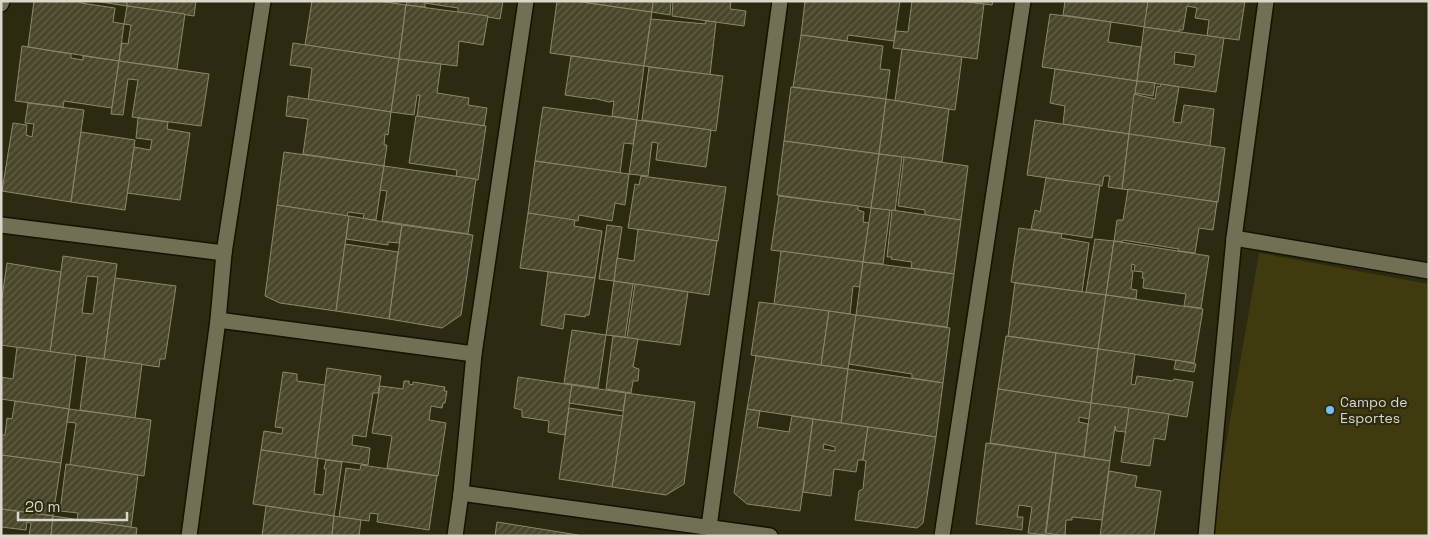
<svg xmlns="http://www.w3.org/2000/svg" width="1430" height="537" viewBox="0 0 1430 537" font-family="'Space Grotesk',sans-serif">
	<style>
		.park { fill: #3f3b0e }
		.building { fill: url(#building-hatch); stroke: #8b896c; fill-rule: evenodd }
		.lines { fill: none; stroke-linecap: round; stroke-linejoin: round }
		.street-casing { stroke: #151200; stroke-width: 18 }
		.street { stroke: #727054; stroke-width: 15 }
		.poi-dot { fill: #74c0f6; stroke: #2c2a10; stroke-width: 2 }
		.labels { text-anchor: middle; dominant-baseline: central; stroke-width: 4.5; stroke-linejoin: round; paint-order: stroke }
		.poi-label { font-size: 14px; fill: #d9d8c9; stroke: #2c2a10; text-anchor: start }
	</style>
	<defs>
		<pattern id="building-hatch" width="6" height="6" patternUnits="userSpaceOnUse" patternTransform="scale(1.25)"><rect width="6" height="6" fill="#49462c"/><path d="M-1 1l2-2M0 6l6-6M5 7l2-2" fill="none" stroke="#636049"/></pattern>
	</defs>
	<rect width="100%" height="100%" fill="#2c2a10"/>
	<path class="park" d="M1259 253 1429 284V536H1210Z"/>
	<g class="building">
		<path d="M34 1H82L81 3 115 8 113 22 124 24 119 61 28 47Z"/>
		<path d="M94 1H127V6Z"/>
		<path d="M127 1H196L194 16 127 6Z"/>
		<path d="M312 1H379L406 5 399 59 305 45Z"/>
		<path d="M407 1H503L500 19 458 12V8L425 3V7L406 5Z"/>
		<path d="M557 1H575L652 12 644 66 550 53Z"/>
		<path d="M575 1H653L652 12Z"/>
		<path d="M653 1H671L670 15 652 12Z"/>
		<path d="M673 1H731L730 9 746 11 744 26 672 16Z"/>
		<path d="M805 1H900L894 41 848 35 847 41 801 35Z"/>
		<path d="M912 1H962L984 4 977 59 893 48 896 31 908 32Z"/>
		<path d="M962 1H993L992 5Z"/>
		<path d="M1065 1H1148L1145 27 1063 15Z"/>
		<path d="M1148 1H1245L1239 40 1207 36 1209 20 1195 18 1197 8 1187 6 1183 30H1179V32L1144 27Z"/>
		<path d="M406 5 488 16 483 45 459 41 457 66 399 59Z"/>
		<path d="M127 6 185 14 177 69 119 61 122 43 128 44 131 25 124 24Z"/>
		<path d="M1050 14 1111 22 1108 42 1141 47 1137 81 1042 67Z"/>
		<path d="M651 19 706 24 705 22 708 21 716 22 710 75 644 66Z"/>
		<path d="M1144 27 1224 38 1216 92 1137 81ZM1175 52 1196 55 1194 67 1174 64Z"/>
		<path d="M801 35 883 46 880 69 890 70 886 99 793 87Z"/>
		<path d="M293 43 399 59 391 112 308 100 312 68 290 65Z"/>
		<path d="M22 46 71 54V58L83 60V56L119 61 112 108 64 101 63 107 15 101Z"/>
		<path d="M902 49 962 57 955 110 895 101Z"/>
		<path d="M571 56 644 66 637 120 612 116 614 101 609 102 593 98 592 99 565 95Z"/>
		<path d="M399 59 441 64 437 93 469 98 468 105 487 108 484 126 417 116 420 95H417L414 115 391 112Z"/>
		<path d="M119 61 209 74 201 126 132 117 138 80 128 79 123 115 111 114Z"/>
		<path d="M649 67 723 76 716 131 642 120Z"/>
		<path d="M1055 69 1137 81 1129 134 1063 124 1065 106 1050 103Z"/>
		<path d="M1137 81 1155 83 1153 96 1135 93Z"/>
		<path d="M1161 84 1179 87 1173 122 1181 123 1184 105 1214 109 1210 146 1129 134 1134 94 1155 99 1157 86 1160 87Z"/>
		<path d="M791 87 886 99 879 154 784 141Z"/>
		<path d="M288 96 391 112 388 135 385 134 384 145H387L384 166 303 154 308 119 286 116Z"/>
		<path d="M886 99 949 109 942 162 879 154Z"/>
		<path d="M28 103 84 110 71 202 2 191 13 123 27 125 26 135 32 137 34 124 25 123Z"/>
		<path d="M543 107 637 120 633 144 624 143 620 173 535 161Z"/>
		<path d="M416 116 486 126 478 180 456 177 457 170 409 163Z"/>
		<path d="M138 118 168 122 167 129 190 133 180 200 127 193 134 147 150 150 152 140 136 138Z"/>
		<path d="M637 120 711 130 706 167 656 160 658 143 652 142 648 176 629 174Z"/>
		<path d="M1035 120 1129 134 1122 189 1108 187 1110 176H1104L1102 186 1027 175Z"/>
		<path d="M81 132 135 140 125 210 71 202Z"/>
		<path d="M1129 134 1225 148 1218 202 1122 189Z"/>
		<path d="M784 141 879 154 871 208 777 195Z"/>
		<path d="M284 152 384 166 376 220 363 219 364 214 348 212 347 216 277 205Z"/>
		<path d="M879 154 902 157 895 211 871 208Z"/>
		<path d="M904 157 968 166 961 220 925 215V210L898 206Z"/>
		<path d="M535 161 629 174 625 205 615 203 612 221 579 215 578 221 528 213Z"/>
		<path d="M384 166 476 179 468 234 382 221 387 191 380 190Z"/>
		<path d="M641 176 726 187 718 241 628 228 635 184 639 185Z"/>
		<path d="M1046 178 1100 185 1092 238 1031 229 1035 210 1040 212Z"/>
		<path d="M1128 189 1217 202 1213 230 1199 228 1195 253 1178 251 1179 249 1123 240 1122 242 1114 241 1117 220H1123Z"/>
		<path d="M779 196 858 206V210L864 212 863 222 869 223 863 262 771 250Z"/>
		<path d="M277 205 349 216 336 311 280 303 265 296Z"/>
		<path d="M871 208 890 210 883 264 863 262Z"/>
		<path d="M892 210 961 220 954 274 911 268 912 262 891 259 892 257H887Z"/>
		<path d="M528 213 575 220 574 226 602 231 595 278 520 268Z"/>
		<path d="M349 216 402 225 399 243 388 242V245L346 239Z"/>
		<path d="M402 225 473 235 461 315 442 328 389 319Z"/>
		<path d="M607 225 622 227 614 281 599 279Z"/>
		<path d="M1019 228 1062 234 1061 238 1089 243 1082 292 1011 282Z"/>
		<path d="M638 229 717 241 709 295 614 281 617 258 634 261Z"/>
		<path d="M1095 239 1114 241 1106 295 1086 292Z"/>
		<path d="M1114 241 1209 256 1201 308 1184 306 1186 294 1143 288 1144 278H1142L1143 272 1134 271 1135 265 1132 264 1131 270 1133 271 1131 289 1137 290 1136 299 1106 295Z"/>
		<path d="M345 244 398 252 389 319 336 311Z"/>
		<path d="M781 251 863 262 860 287 853 286 850 314 774 304Z"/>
		<path d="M63 256 117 264 104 359 50 352ZM87 276 98 277 93 314 82 313Z"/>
		<path d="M863 262 954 274 947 327 856 315Z"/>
		<path d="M7 263 61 272 50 352 1 345V305Z"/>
		<path d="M548 272 595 278 589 315H586L585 317 565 314 563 329 541 325Z"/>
		<path d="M115 278 176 286 165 359H160L159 367 104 359Z"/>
		<path d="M614 281 633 284 625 337 606 335Z"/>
		<path d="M1015 283 1106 295 1098 349 1008 336Z"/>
		<path d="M635 284 688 292 680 345 627 338Z"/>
		<path d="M1106 295 1203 309 1194 363 1098 349Z"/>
		<path d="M759 302 829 311 821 365 751 355Z"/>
		<path d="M829 311 856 315 848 369 821 365Z"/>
		<path d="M856 315 950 328 943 383 912 378V374L849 364Z"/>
		<path d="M572 330 606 335 598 388 564 383Z"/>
		<path d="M613 336 638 339 633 367 639 369 638 381H633L631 393 606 389Z"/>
		<path d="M1006 336 1098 349 1091 403 998 389Z"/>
		<path d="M17 347 76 355 69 409 1 399V377L13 379Z"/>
		<path d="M1098 349 1135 354 1131 384 1135 385 1137 376 1173 381 1174 379 1193 382 1187 417 1091 403Z"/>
		<path d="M756 356 848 369 841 423 747 409Z"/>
		<path d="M87 357 142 364 135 418 80 410Z"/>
		<path d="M1176 360 1196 364 1194 372 1174 369Z"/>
		<path d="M327 368 381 376 378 393H373L366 437 353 435 352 445 370 448 368 465 315 458Z"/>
		<path d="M848 369 943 383 936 437 841 423Z"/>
		<path d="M283 372 297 374V381L325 385 315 458 261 450 264 431 282 434 283 428 275 427Z"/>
		<path d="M518 377 572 385 565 435 548 432 549 421 522 417V410L514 408Z"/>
		<path d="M404 381H409V384L413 385V382L445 387 444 391H447L445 403H443L442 408 431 406 429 420 446 423 438 476 387 468 392 436 372 433 380 386 403 389Z"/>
		<path d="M572 385 626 393 623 411 569 403Z"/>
		<path d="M998 389 1091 403 1089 419 1079 417V422L1088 424 1084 457 990 443Z"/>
		<path d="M626 393 695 402 684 484 666 495 612 487Z"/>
		<path d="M15 401 69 409 61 463 1 455V435H5L7 418 12 419Z"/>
		<path d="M1091 403 1129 408 1126 432 1116 431 1115 426 1110 461 1084 457Z"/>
		<path d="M569 408 623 416 612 487 559 479Z"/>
		<path d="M1129 408 1169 414 1165 440 1154 438 1150 466 1121 462Z"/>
		<path d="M69 409 151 420 144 476 70 465 76 423 67 422Z"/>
		<path d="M747 409 760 411 757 427 789 432 792 416 813 419 800 511 747 504 734 493Z"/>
		<path d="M813 419 868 427 863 460H858L856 472 834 469 831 496 803 492ZM824 444 835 447V451L823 449Z"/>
		<path d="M868 427 936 437 923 523 917 528 855 520 859 491 863 489 866 461 863 460Z"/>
		<path d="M986 443 1056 453 1045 535 1028 533 1032 507 1019 505 1017 517H1023L1022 530 976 524Z"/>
		<path d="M261 450 318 458 314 494 323 495 326 469H324L326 460 342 462 334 516 253 504Z"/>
		<path d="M1056 453 1110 461 1102 520 1072 517V520H1066L1065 536 1046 533Z"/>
		<path d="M1 455 61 463 53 516 1 509Z"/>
		<path d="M66 464 138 475 131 527 77 520 78 513 60 511Z"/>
		<path d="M361 465 437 476 429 530 377 522 378 514 370 513 369 521 339 517 346 468 360 470Z"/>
		<path d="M1109 471 1137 476 1135 487 1161 491 1154 536H1100Z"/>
		<path d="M266 506 334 516 332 536H262Z"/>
		<path d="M1 509 53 516 51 536H29L31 523 27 522 26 530 1 527Z"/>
		<path d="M53 516 137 528 136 536H51Z"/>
		<path d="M334 516 361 520 359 536H332Z"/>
		<path d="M497 522 578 535V536H495Z"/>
	</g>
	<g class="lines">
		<g class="street-casing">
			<g id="street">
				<path d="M1 4 2 1"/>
				<path d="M1 225 224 253"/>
				<path d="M1234 238 1429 271"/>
				<path d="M218 320 474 354"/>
				<path d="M461 493 770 536"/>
				<path d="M709 527 780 1"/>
				<path d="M189 536 218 320 224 253 263 1"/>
				<path d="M455 536 461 493 474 354 526 1"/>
				<path d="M942 536 1023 1"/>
				<path d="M1206 536 1234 238 1266 1"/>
			</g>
		</g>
		<use href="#street" class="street"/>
	</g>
	<circle class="poi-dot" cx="1330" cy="410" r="5"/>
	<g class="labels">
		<g class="poi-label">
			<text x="1340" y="402">Campo de<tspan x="1340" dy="16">Esportes</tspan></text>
		</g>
	</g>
	<rect width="1430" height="537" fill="none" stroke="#d9d8c9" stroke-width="5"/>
	<path d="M18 512v8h109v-8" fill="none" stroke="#d9d8c9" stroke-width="2.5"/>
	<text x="25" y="512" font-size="15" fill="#d9d8c9" stroke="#2c2a10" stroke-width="4" paint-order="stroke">20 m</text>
</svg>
